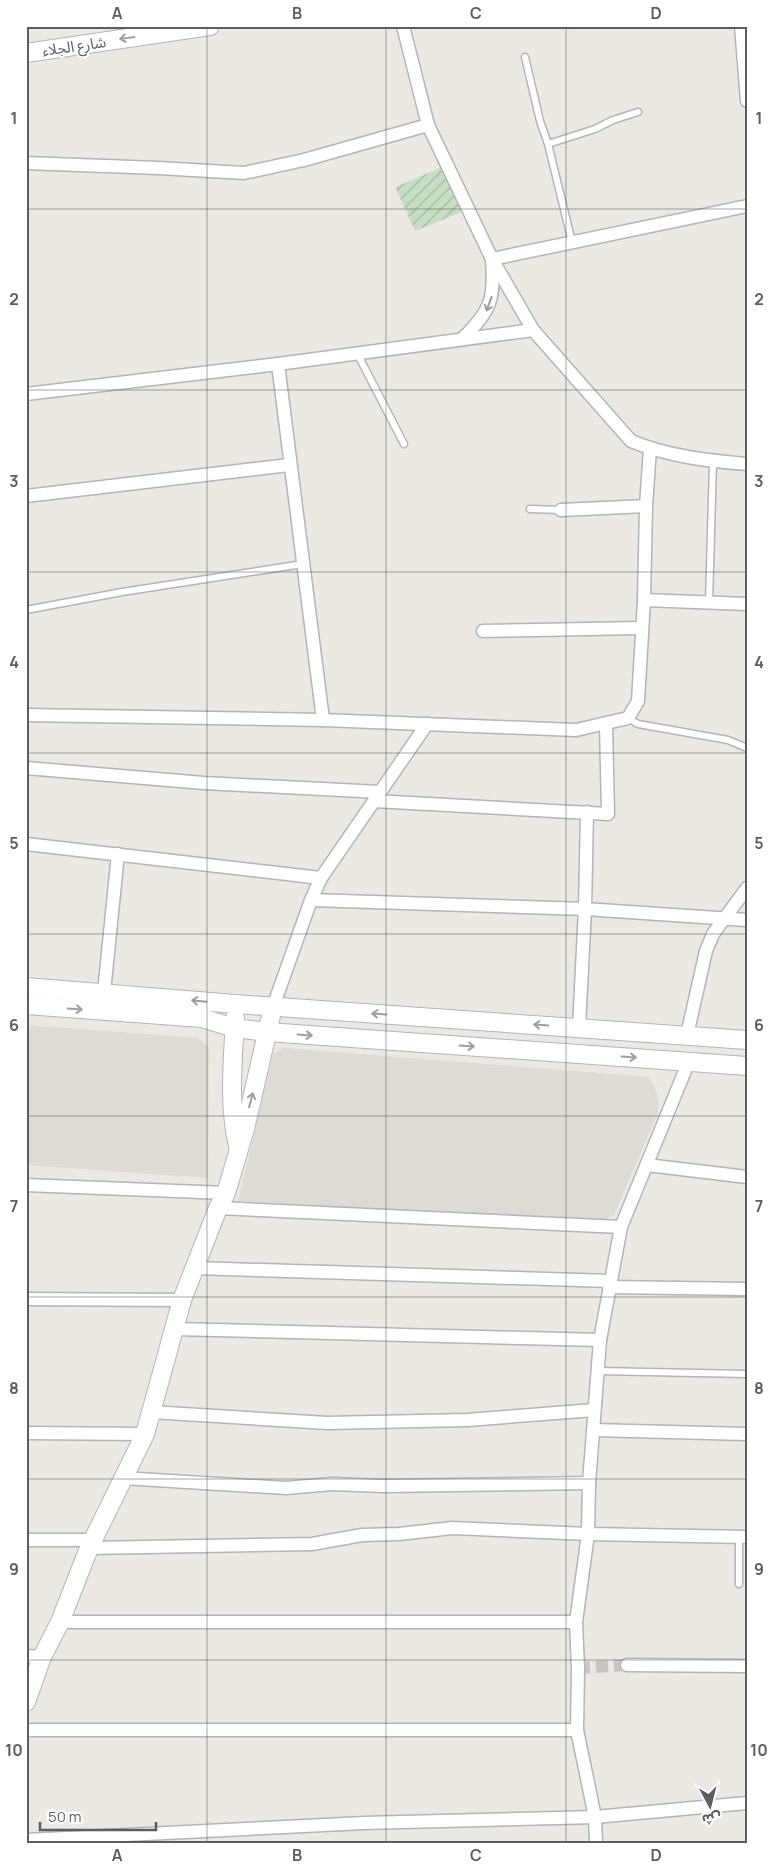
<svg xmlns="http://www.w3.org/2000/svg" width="773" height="1869" viewBox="0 0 773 1869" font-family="Manrope,'Noto Sans Arabic',sans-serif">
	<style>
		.education { fill: #dedad4 }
		.garden { fill: url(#garden-furrows) }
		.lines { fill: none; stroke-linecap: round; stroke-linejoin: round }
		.street-tunnel { stroke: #c7c6c2; stroke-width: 12; stroke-dasharray: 12 6; stroke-linecap: butt }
		.lane-casing { stroke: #b3b5b8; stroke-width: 9 }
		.street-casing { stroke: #b3b5b8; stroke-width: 15 }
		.secondary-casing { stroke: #b2b5b8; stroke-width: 20 }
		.lane { stroke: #fff; stroke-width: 6 }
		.street { stroke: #fff; stroke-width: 12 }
		.secondary { stroke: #fff; stroke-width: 18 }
		.oneway { stroke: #9d9ea0 }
		.grid { fill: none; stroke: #5b5e61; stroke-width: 1; stroke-opacity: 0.55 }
		.labels { text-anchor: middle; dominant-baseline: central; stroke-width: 4; stroke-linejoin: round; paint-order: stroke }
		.street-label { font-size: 15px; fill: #5b5e61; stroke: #fff }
		.neatline { fill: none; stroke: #5b5e61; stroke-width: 2 }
		.grid-label { font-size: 16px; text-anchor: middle; font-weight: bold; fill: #5b5e61 }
	</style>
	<defs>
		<pattern id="garden-furrows" width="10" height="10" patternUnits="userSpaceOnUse" patternTransform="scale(1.25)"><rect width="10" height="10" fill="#c4e0c1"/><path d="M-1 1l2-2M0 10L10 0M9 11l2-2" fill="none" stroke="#a2b9a0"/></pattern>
	</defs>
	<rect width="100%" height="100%" fill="#ebe9e2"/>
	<g class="education">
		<path d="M26 1025 198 1038 209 1048 208 1178 26 1165Z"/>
		<path d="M284 1048 649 1077 658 1095V1113L614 1215 605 1219 593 1221 238 1201 273 1054Z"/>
	</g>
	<path class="garden" d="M442 167 464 211 415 231 395 187Z"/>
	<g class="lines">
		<path class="street-tunnel" d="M578 1668 627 1665"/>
		<g class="lane-casing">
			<g id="lane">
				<path d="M525 57 540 121 548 144"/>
				<path d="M572 242 548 144 595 129 613 120 638 112"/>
				<path d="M357 353 404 444"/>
				<path d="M530 509 561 510"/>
				<path d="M709 602 713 462"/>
				<path d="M26 610 122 592 303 564"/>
				<path d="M628 718 638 724 728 740 747 748"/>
				<path d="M597 1371 747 1374"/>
				<path d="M739 1537V1584"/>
			</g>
		</g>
		<g class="street-casing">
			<g id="street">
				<path d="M403 26 428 125 492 259 533 330 631 441C667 456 708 461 747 464"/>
				<path d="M741 26 747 101"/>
				<path d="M26 163 158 168 244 173 304 160 428 125"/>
				<path d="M462 339C491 311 495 299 492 259L747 206"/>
				<path d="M278 364 323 720"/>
				<path d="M26 394 278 364 533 330"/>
				<path d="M26 496 289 465"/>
				<path d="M561 510 646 506"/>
				<path d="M644 600 747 604"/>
				<path d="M483 631 641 628"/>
				<path d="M26 715 323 720 576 730 628 718 638 701 644 600 646 506 650 449"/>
				<path d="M26 768 204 783 380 792"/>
				<path d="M374 801 608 814 606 724"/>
				<path d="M26 844 321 878"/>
				<path d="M311 900 585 909 747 920"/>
				<path d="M104 992 118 854"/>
				<path d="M273 1007 311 900 321 878 427 724"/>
				<path d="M579 1027 585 909 587 812"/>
				<path d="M687 1035 706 951 713 934 747 888"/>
				<path d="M647 1165 747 1177"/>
				<path d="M26 1185 226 1193"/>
				<path d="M218 1208 621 1227"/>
				<path d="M194 1268 610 1281"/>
				<path d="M609 1287 747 1289"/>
				<path d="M26 1299 182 1300"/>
				<path d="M174 1329 600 1340"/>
				<path d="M151 1412 327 1423 467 1420 594 1410"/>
				<path d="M593 1430 747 1434"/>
				<path d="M26 1433 145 1434"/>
				<path d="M122 1478 286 1488 332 1484 383 1486 589 1483"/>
				<path d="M26 1540H93"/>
				<path d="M89 1548 312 1544 362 1535 399 1534 452 1528 588 1534 747 1537"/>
				<path d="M60 1622H576"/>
				<path d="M26 1656 42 1657"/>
				<path d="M627 1665 747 1666"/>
				<path d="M26 1730H577"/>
				<path d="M26 1840 364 1823 595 1817 747 1803"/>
				<path d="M596 1843 595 1817 577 1730 578 1668 576 1622 588 1534 589 1483 600 1340 621 1227 689 1061"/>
			</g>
		</g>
		<g class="secondary-casing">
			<g id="secondary">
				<path d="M26 53 210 26"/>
				<path d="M26 987 235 1004 747 1040"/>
				<path d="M26 1005 202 1018 234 1028 267 1032 747 1066"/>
				<path d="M235 1018C233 1061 228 1103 238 1146"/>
				<path d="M26 1702 42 1657 60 1622 89 1548 145 1434 182 1300 218 1208 226 1193 245 1129 273 1007"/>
			</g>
		</g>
		<use href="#lane" class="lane"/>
		<use href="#street" class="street"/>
		<use href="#secondary" class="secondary"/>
	</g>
	<defs><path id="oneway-shaft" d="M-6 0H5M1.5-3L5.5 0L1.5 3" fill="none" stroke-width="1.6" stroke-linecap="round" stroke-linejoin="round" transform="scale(1.25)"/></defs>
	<g class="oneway">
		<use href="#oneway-shaft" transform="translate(127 38) rotate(172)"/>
		<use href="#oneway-shaft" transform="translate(489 304) rotate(110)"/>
		<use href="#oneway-shaft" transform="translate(199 1001) rotate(-175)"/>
		<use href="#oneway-shaft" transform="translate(75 1009) rotate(4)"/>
		<use href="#oneway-shaft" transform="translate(379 1014) rotate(-176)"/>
		<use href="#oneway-shaft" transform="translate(541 1025) rotate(-176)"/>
		<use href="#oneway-shaft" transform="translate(305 1035) rotate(4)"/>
		<use href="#oneway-shaft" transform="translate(467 1046) rotate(4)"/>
		<use href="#oneway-shaft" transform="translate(629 1057) rotate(4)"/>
		<use href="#oneway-shaft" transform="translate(251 1100) rotate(-75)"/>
	</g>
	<path class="grid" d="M207 26V1843M386 26V1843M566 26V1843M26 209H747M26 390H747M26 572H747M26 753H747M26 934H747M26 1116H747M26 1297H747M26 1479H747M26 1660H747"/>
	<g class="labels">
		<g class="street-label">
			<text transform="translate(74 46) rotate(-8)">شارع الجلاء</text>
		</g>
	</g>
	<rect width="773" height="1869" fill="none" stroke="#ffffff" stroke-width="55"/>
	<g transform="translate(710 1806) rotate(173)" stroke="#ffffff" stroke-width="4" paint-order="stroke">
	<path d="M0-4L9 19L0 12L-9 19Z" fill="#5b5e61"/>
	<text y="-8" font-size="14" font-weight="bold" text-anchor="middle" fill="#5b5e61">ش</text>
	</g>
	<path d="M40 1822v8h116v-8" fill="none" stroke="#5b5e61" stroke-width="2.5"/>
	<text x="48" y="1822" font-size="15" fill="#5b5e61" stroke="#ffffff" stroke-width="4" paint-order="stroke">50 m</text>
	<rect x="28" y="28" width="718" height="1814" class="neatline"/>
	<g class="grid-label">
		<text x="117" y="19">A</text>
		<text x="297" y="19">B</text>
		<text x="476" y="19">C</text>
		<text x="656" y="19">D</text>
		<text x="14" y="124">1</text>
		<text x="759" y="124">1</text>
		<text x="14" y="305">2</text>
		<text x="759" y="305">2</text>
		<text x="14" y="487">3</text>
		<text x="759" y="487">3</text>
		<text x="14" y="668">4</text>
		<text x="759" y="668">4</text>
		<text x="14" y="849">5</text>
		<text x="759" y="849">5</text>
		<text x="14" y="1031">6</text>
		<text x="759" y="1031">6</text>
		<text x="14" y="1212">7</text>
		<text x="759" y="1212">7</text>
		<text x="14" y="1394">8</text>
		<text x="759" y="1394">8</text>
		<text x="14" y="1575">9</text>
		<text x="759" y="1575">9</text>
		<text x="14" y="1756">10</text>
		<text x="759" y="1756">10</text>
		<text x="117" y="1861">A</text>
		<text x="297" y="1861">B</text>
		<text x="476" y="1861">C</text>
		<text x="656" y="1861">D</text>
	</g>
</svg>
